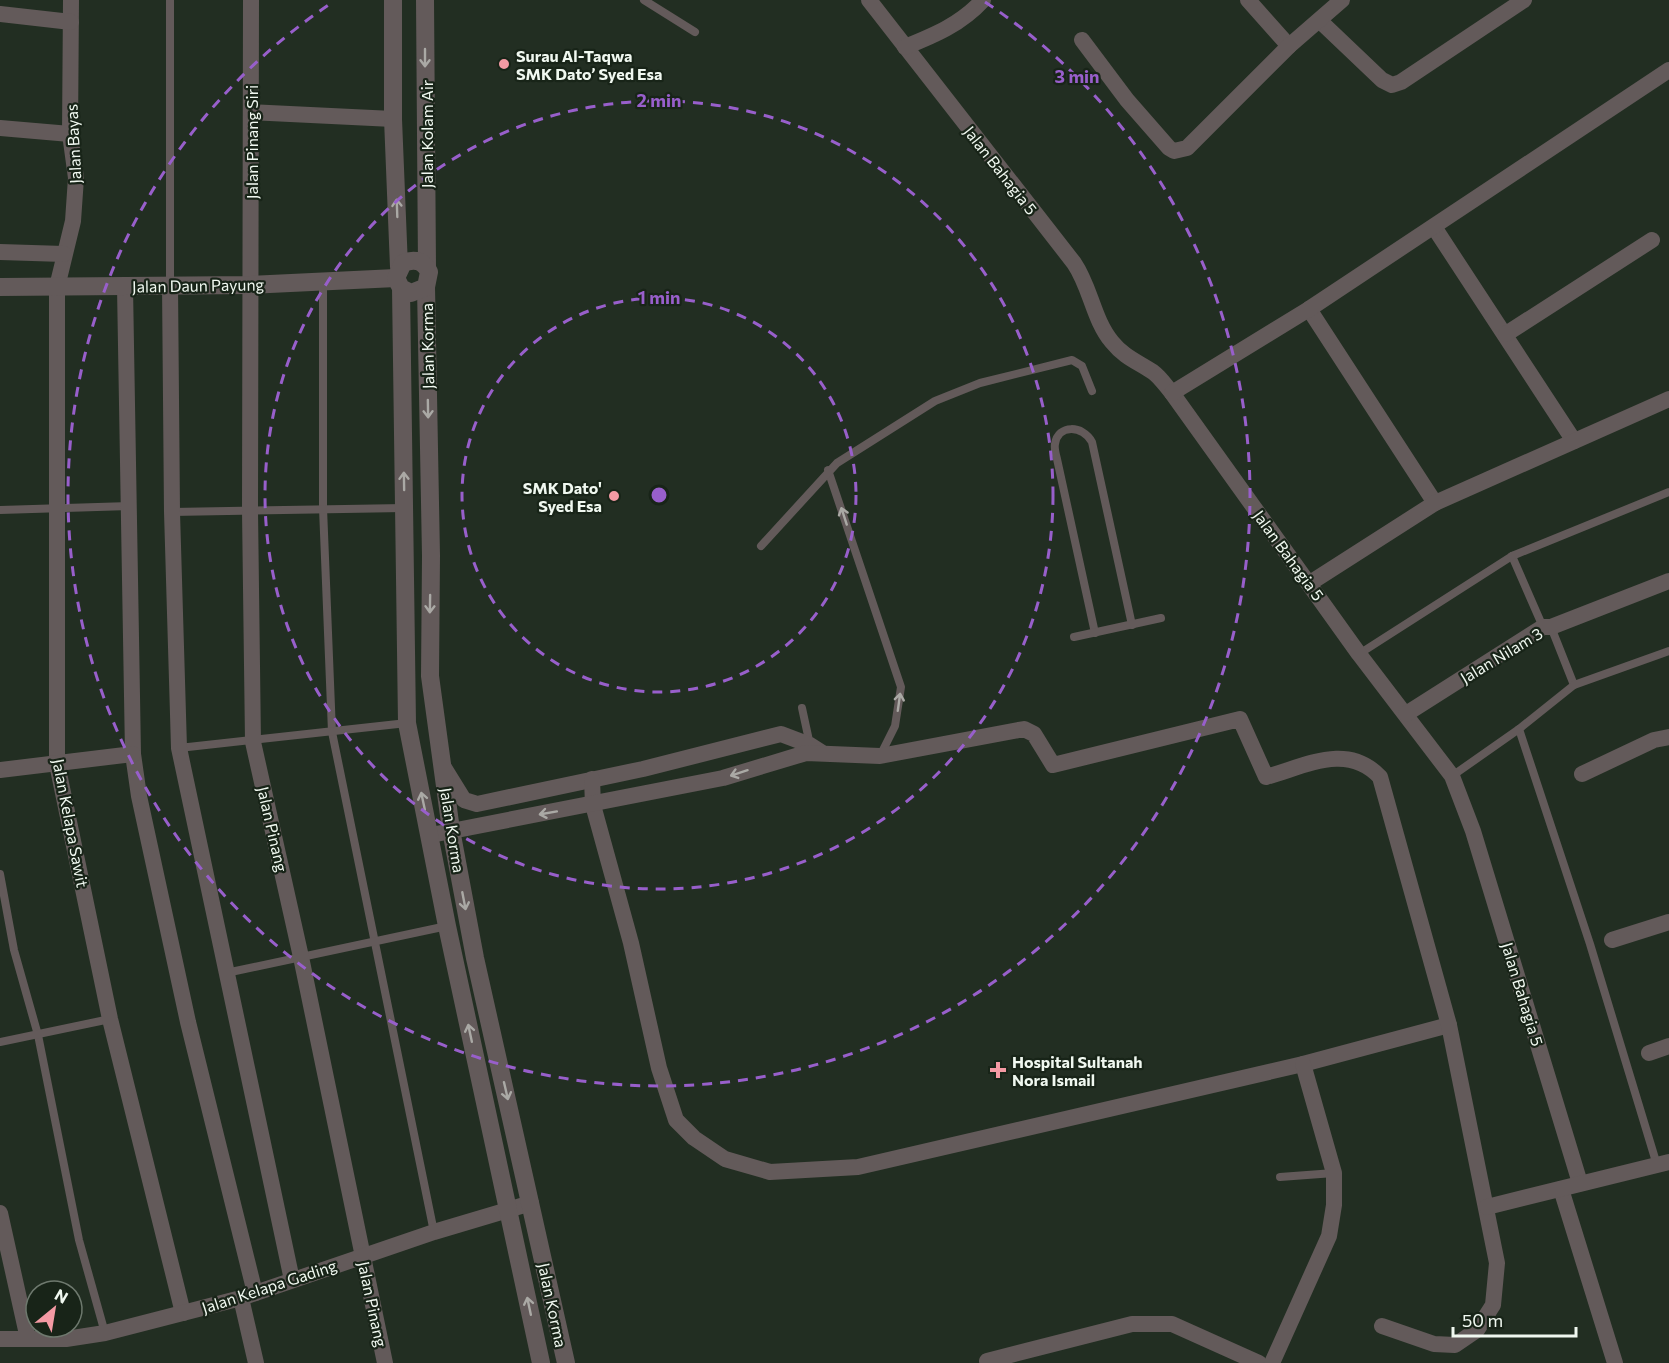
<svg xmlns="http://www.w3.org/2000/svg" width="1669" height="1363" viewBox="0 0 1669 1363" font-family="Commissioner,sans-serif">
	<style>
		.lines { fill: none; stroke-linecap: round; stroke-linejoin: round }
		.service { stroke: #635a5a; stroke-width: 8 }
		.minor { stroke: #635a5a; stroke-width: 16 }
		.tertiary { stroke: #635a5a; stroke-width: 18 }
		.oneway { stroke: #aaa9a5 }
		.ring { fill: none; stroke: #985fcb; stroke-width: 3; stroke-dasharray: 10 8 }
		.poi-dot { fill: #f49aa4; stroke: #182418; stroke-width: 2 }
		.labels { text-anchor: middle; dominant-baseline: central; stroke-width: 4.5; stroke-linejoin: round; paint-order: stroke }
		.poi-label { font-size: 16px; font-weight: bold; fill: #f0f8f0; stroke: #182418; text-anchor: start }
		.street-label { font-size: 16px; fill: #f0f8f0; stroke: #182418 }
		.centre { fill: #985fcb; stroke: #182418; stroke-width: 3 }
		.ring-label { font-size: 18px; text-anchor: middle; font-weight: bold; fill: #985fcb; stroke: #182418; stroke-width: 4.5; stroke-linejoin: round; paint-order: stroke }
	</style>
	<rect width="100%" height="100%" fill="#222e22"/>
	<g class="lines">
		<g class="service">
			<path d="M170 0V285"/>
			<path d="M644 0 695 32"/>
			<path d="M323 282V508L332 732 434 1232"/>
			<path d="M828 470 901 687 895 726 881 754"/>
			<path d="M0 510 130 506"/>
			<path d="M172 512 404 508"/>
			<path d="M761 546 837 463 935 401 980 383 1072 360 1082 366 1092 391"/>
			<path d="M1512 556 1543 627"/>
			<path d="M1551 627 1574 685"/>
			<path d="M1095 633 1057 459C1056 455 1054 448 1055 444 1058 424 1083 425 1092 442L1132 625"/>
			<path d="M1074 637 1161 618"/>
			<path d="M1359 654 1512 556 1669 492"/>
			<path d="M802 708 810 745"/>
			<path d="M1519 729 1590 944 1657 1165"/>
			<path d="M179 748 407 723"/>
			<path d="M1452 776 1519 729 1574 685 1669 651"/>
			<path d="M0 874 14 950 38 1035 79 1240 105 1333"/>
			<path d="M226 973 447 926"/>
			<path d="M0 1042 110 1019"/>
			<path d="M1280 1177 1334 1173"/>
		</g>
		<g class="minor">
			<path d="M71 0 70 134 76 178 73 221 57 287V764L110 1019 183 1313"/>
			<path d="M251 0 250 511 253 742 301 957 385 1363"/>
			<path d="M869 0 1074 263C1091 288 1093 319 1112 342 1124 357 1138 362 1153 372 1160 377 1166 386 1172 393L1359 654 1452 776 1473 831 1580 1183"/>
			<path d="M1248 0 1289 46"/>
			<path d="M0 14 71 22"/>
			<path d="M1320 21 1382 80 1392 85 1401 82 1524 0"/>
			<path d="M1082 40 1127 100 1169 148 1174 151 1187 148 1289 46 1342 0"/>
			<path d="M905 47C935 35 961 24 983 0"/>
			<path d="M251 112 393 119"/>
			<path d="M0 128 70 134"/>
			<path d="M1434 227 1574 441"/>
			<path d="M0 252 64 254"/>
			<path d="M170 285 172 512 179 748 292 1280"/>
			<path d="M125 287 133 754 139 796 188 1022 255 1293"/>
			<path d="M1309 309 1435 503"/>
			<path d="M1506 334 1652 240"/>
			<path d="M1172 393 1309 309 1669 70"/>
			<path d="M1310 583 1435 503 1669 399"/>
			<path d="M1406 714 1543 627H1551L1669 581"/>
			<path d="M443 766 464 800 477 804 643 769 781 734 810 745 821 752"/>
			<path d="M0 770 133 754"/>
			<path d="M1582 774 1654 740 1669 737"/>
			<path d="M592 779 593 805 631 943 659 1068 676 1120 694 1138 725 1159 770 1172 858 1167 1303 1064 1449 1025"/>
			<path d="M431 835 723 778 806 753 880 756 1024 729 1034 734 1053 765 1240 719 1266 777C1306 766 1347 742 1380 777L1449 1025 1497 1263 1493 1305 1477 1330 1455 1345 1434 1344 1382 1326"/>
			<path d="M1612 940 1669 922"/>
			<path d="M1649 1053 1669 1046"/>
			<path d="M1561 1189 1615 1363"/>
			<path d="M1487 1207 1669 1162"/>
			<path d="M0 1213 28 1339"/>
			<path d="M241 1298 256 1363"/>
			<path d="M0 1339H66L105 1333 241 1298 434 1232 531 1203"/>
			<path d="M987 1361 1132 1324H1172L1259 1363"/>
			<path d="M1272 1363 1329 1236 1334 1205V1173L1303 1064"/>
		</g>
		<g class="tertiary">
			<path d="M393 0V119L399 267"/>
			<path d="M425 0 427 268"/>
			<path d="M0 287 251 285 396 278"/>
			<path d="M426 287 431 556 430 676 451 830 475 958 566 1363"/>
			<path d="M401 288 411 293 426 287 429 272C424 261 415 258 403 263L396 278 401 288 407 723 447 926 541 1363"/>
		</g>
	</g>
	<defs><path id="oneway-shaft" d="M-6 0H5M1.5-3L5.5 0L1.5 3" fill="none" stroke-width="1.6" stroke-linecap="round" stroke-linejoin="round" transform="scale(1.5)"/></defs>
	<g class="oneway">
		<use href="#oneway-shaft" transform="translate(425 58) rotate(90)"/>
		<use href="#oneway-shaft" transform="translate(397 208) rotate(-92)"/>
		<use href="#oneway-shaft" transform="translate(428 409) rotate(89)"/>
		<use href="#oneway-shaft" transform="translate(404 481) rotate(-91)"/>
		<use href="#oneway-shaft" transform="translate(844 516) rotate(-108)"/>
		<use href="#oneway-shaft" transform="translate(430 604) rotate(91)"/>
		<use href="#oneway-shaft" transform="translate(899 702) rotate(-82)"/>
		<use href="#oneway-shaft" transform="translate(739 773) rotate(162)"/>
		<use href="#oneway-shaft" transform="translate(423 801) rotate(-102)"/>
		<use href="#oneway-shaft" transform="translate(548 813) rotate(170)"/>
		<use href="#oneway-shaft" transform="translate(464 901) rotate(79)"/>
		<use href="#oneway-shaft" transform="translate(470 1033) rotate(-102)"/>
		<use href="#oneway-shaft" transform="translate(506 1091) rotate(77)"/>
		<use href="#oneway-shaft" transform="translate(529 1306) rotate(-102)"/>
	</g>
	<g class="ring">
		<circle cx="659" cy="495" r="197"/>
		<circle cx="659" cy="495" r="394"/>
		<path d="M985 2A591 591 0 1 1 333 2"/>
	</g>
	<g class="poi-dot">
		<circle cx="504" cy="64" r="6"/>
		<circle cx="614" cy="496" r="6"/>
		<path d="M995 1061h6v6h6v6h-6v6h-6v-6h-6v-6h6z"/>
	</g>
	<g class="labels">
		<g class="poi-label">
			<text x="516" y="55">Surau Al-Taqwa<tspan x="516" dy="18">SMK Dato’ Syed Esa</tspan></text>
			<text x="602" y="487" text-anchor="end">SMK Dato'<tspan x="602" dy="18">Syed Esa</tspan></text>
			<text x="1012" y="1061">Hospital Sultanah<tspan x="1012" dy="18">Nora Ismail</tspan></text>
		</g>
		<g class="street-label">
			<text transform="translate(426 134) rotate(-90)">Jalan Kolam Air</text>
			<text transform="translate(251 142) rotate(-90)">Jalan Pinang Siri</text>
			<text transform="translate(73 144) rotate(-93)">Jalan Bayas</text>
			<text transform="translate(1001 170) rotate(52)">Jalan Bahagia 5</text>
			<text transform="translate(198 285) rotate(-1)">Jalan Daun Payung</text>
			<text transform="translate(427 346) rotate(-91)">Jalan Korma</text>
			<text transform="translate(1289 555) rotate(54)">Jalan Bahagia 5</text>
			<text transform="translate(1501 655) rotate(-31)">Jalan Nilam 3</text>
			<text transform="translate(71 823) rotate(79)">Jalan Kelapa Sawit</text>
			<text transform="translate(273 829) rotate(77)">Jalan Pinang</text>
			<text transform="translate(453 830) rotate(81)">Jalan Korma</text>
			<text transform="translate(1523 994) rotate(73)">Jalan Bahagia 5</text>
			<text transform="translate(269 1286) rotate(-18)">Jalan Kelapa Gading</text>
			<text transform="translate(373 1304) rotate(78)">Jalan Pinang</text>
			<text transform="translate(553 1305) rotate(78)">Jalan Korma</text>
		</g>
	</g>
	<circle cx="659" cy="495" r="9" class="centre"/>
	<g class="ring-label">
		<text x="1077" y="83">3 min</text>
		<text x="659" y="107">2 min</text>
		<text x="659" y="304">1 min</text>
	</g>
	<g transform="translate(54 1309) rotate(30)"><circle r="28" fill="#182418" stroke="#6e796e" stroke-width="1.5"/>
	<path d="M0-4.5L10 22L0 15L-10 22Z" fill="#f49aa4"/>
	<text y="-9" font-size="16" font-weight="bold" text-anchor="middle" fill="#f0f8f0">N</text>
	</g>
	<path d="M1453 1327v9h123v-9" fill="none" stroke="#f0f8f0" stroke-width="3"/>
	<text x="1462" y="1327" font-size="18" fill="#f0f8f0" stroke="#182418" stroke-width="4.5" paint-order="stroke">50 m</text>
</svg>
